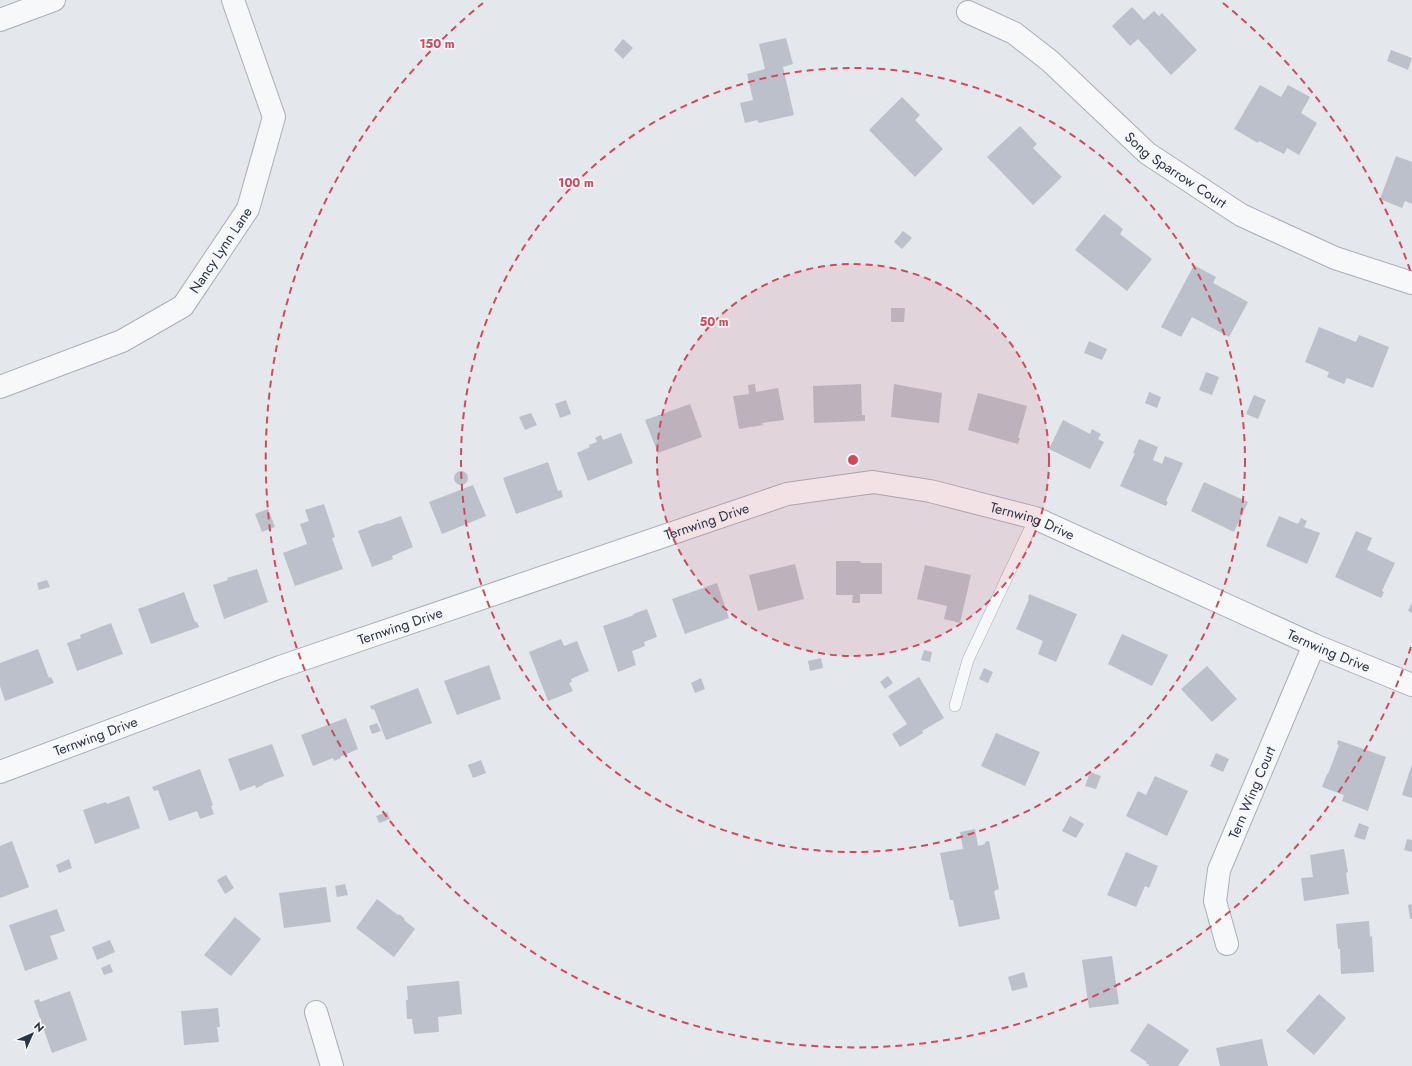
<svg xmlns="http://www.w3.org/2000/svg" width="1412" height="1066" viewBox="0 0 1412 1066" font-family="Jost,sans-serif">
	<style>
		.building { fill: #bbc0ca }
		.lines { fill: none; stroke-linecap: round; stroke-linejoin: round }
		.lane-casing { stroke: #a9aeb7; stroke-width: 12 }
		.street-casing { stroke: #a9aeb7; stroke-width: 24 }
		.lane { stroke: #f7f8fa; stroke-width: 11 }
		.street { stroke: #f7f8fa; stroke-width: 22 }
		.ring { fill: none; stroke: #d1495b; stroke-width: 2; stroke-dasharray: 7 5 }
		.labels { text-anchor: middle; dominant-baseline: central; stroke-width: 3.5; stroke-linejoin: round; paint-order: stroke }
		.street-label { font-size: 14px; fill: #2b3445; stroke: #f4f6f9 }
		.centre { fill: #d1495b; stroke: #f4f6f9; stroke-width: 2 }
		.ring-label { font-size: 12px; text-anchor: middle; font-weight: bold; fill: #d1495b; stroke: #f4f6f9; stroke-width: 3.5; stroke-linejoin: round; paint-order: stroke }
	</style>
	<rect width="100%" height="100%" fill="#e4e7ec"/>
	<g class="building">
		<path d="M1132 7 1144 20 1154 11 1159 16 1162 13 1197 50 1171 75 1138 39 1130 46 1112 26Z"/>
		<path d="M786 38 793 64 783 67 794 115 759 123 757 120 745 123 740 103 753 100 747 74 765 69 759 44Z"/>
		<path d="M623 39 633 48 623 59 614 50Z"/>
		<path d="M1391 50 1412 58 1408 70 1387 61Z"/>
		<path d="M1260 85 1281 97 1288 85 1310 97 1301 113 1317 123 1299 155 1287 148 1284 154 1259 141 1258 143 1234 129Z"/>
		<path d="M902 97 920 115 915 120 943 149 915 177 869 130Z"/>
		<path d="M1020 126 1037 144 1033 148 1062 177 1033 205 987 157Z"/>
		<path d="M1396 156 1412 162V204L1405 201 1402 208 1380 199Z"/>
		<path d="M1104 214 1123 229 1120 234 1152 259 1127 291 1075 250Z"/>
		<path d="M903 231 912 238 902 249 894 242Z"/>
		<path d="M1194 265 1216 277 1213 283 1248 302 1229 337 1192 317 1181 337 1161 327Z"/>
		<path d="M891 308H905L904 322H891Z"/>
		<path d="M1319 327 1356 342 1359 335 1389 347 1373 388 1347 378 1344 384 1327 377 1329 372 1305 362Z"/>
		<path d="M1089 341 1107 349 1102 360 1084 353Z"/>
		<path d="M1206 372 1219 377 1212 395 1199 390Z"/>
		<path d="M755 384 756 392 778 388 784 420 762 423 763 425 739 429 733 396 749 394 748 385Z"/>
		<path d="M861 384 862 415H865V421L814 423 813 386Z"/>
		<path d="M894 384 942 393 939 423 891 417Z"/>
		<path d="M1149 392 1161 397 1157 408 1145 403Z"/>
		<path d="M978 393 1027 406 1018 438H1020L1018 444 968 430Z"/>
		<path d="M1254 395 1266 400 1258 419 1246 414Z"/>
		<path d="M566 400 571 414 560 418 555 404Z"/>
		<path d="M690 404 702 437 658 453 645 420Z"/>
		<path d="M531 413 537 425 525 430 519 417Z"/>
		<path d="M1063 420 1090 434 1092 429 1101 434 1098 439 1104 442 1090 469 1049 449Z"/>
		<path d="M621 433 633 463 588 481 577 453 590 447 589 445 597 442 595 438 601 435 603 440Z"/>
		<path d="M1139 439 1158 447 1153 460 1162 464 1165 456 1183 463 1166 501 1168 502 1166 506 1120 486 1135 453H1133Z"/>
		<path d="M548 462 558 491 561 490 563 497 516 514 503 478Z"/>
		<circle cx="461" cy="478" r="7"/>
		<path d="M1204 482 1248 502 1234 532 1191 511Z"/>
		<path d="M473 485 486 516 442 534 429 502Z"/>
		<path d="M324 504 335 537 332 538 343 569 295 586 283 553 307 544 300 524 309 521 305 510Z"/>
		<path d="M268 509 275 527 262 532 255 514Z"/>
		<path d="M401 516 413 547 392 556 393 559 372 567 358 531 379 523 380 524Z"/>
		<path d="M1279 516 1298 524 1301 518 1307 521 1304 527 1320 533 1307 564 1266 546Z"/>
		<path d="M1356 531 1372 538 1367 550 1395 563 1382 591 1384 592 1381 598 1335 577Z"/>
		<path d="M836 561H860L861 563H882V594H860V603H852L853 595H836Z"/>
		<path d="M795 564 804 599 758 611 749 575Z"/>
		<path d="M925 565 971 575 960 623 944 619 947 606 917 599Z"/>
		<path d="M257 569 268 602 224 619 213 585 228 580 227 578Z"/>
		<path d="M47 580 50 587 39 590 37 583Z"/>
		<path d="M717 583 729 618 685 634 672 599Z"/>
		<path d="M184 592 195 622H197L199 627 151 644 138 609Z"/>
		<path d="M1029 594 1077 614 1056 662 1038 654 1043 641 1016 629 1029 599 1028 598Z"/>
		<path d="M1412 602V613L1408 611Z"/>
		<path d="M647 609 657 637 644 642 645 646 632 651 636 665 618 672 603 626 634 615 633 614Z"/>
		<path d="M111 623 123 654 77 671 67 643 81 638 80 635Z"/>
		<path d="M1122 634 1168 655 1152 686 1108 664Z"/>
		<path d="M561 639 564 646 577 641 589 671 571 679 572 682 569 683 573 691 548 701 529 652Z"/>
		<path d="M38 649 49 678 51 677 54 683 5 701 0 686V663Z"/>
		<path d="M924 650 932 652 930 662 921 660Z"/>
		<path d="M821 658 823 668 810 671 808 661Z"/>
		<path d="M489 665 501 699 457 715 444 681Z"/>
		<path d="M1207 666 1237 699 1212 722 1181 689Z"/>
		<path d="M984 668 993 672 988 683 979 679Z"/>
		<path d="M888 676 893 683 885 689 880 682Z"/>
		<path d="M919 677 944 718 922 731 923 733 900 747 892 734 907 724 888 696Z"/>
		<path d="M701 678 705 689 695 693 691 683Z"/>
		<path d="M418 688 432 723 386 740 374 709 372 710 370 706Z"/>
		<path d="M346 718 358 749 340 757 341 758 334 761 333 758 313 766 301 735Z"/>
		<path d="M377 723 381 731 372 734 369 726Z"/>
		<path d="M996 733 1040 752 1025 786 981 766Z"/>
		<path d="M1338 740 1386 757 1368 811 1342 801 1344 795 1322 787 1327 774H1328L1339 745 1337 744Z"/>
		<path d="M272 744 284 776 263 784V785L256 788 255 785 240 791 228 759Z"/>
		<path d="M1216 753 1229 759 1223 772 1210 766Z"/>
		<path d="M481 760 486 773 473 778 468 765Z"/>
		<path d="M1412 764V798L1402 795Z"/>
		<path d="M200 769 213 805 211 806 214 814 200 819 197 811 169 821 158 790 154 791 152 787Z"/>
		<path d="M1090 772 1101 776 1096 789 1085 786Z"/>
		<path d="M1155 776 1188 791 1167 836 1126 816 1138 791 1146 795Z"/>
		<path d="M129 796 140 828 95 844 83 810 106 802 107 804Z"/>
		<path d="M387 812 390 819 379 823 376 816Z"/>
		<path d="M1070 816 1084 824 1076 838 1062 831Z"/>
		<path d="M1359 823 1369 827 1365 840 1354 837Z"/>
		<path d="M975 829 978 846 985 844V842L989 841 999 889 994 891 1000 919 959 927 953 900H950L940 853 963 849 960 832Z"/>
		<path d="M1407 839 1412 840V852L1404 850Z"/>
		<path d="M12 841 29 887 0 898V846Z"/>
		<path d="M1344 849 1348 872 1346 873 1349 894 1304 901 1301 878 1313 877 1310 855Z"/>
		<path d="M1126 852 1158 866 1149 888 1145 886 1136 907 1107 895Z"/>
		<path d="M69 859 72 868 59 873 56 865Z"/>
		<path d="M226 875 234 888 225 894 217 880Z"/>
		<path d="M345 884 348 895 337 897 335 886Z"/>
		<path d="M326 887 331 922 284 928 279 893Z"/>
		<path d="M377 899 398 915 399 914 405 919 404 920 415 929 394 957 356 928Z"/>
		<path d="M1412 904V919H1410L1408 905Z"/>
		<path d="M57 909 65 931 50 936 58 959 25 971 9 925Z"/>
		<path d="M235 917 261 939 231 976 204 955Z"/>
		<path d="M1369 921 1370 937 1372 936 1374 972 1341 974 1340 949H1338L1336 924Z"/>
		<path d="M110 940 115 952 97 960 92 947Z"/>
		<path d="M1112 956 1119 1004 1089 1008 1082 960Z"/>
		<path d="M110 964 113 972 104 975 101 968Z"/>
		<path d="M1024 972 1028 987 1012 991 1008 977Z"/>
		<path d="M459 981 462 1014 438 1017 439 1032 414 1034 412 1019H407L406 1000H408L407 986Z"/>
		<path d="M70 991 87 1040 52 1053 34 1001 39 999 40 1002Z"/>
		<path d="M1319 994 1346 1018 1314 1055 1286 1031Z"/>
		<path d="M218 1008 220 1027H217L219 1042 184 1045 181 1011Z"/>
		<path d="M1148 1023 1189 1050 1178 1066H1150L1146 1063 1147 1062 1130 1051Z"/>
		<path d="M1262 1039 1268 1066H1220L1216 1048Z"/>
	</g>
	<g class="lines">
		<g class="lane-casing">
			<path id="lane" d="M955 706 968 660 1035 518"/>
		</g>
		<g class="street-casing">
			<g id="street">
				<path id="s1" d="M968 12 1014 33 1050 61 1147 153 1241 215 1335 258 1412 283"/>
				<path d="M0 20 54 0"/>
				<path id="s2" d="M0 387 122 341 183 306 248 209 274 117 233 0"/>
				<path id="s3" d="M0 772 280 667 787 494 873 482 930 491 1035 518 1314 645 1412 685"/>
				<path id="s4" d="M1227 944 1215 901 1219 870 1314 645"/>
				<path d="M316 1012 332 1066"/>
			</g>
		</g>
		<use href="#lane" class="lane"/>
		<use href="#street" class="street"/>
	</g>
	<circle cx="853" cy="460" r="196" fill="#d1495b" fill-opacity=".12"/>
	<g class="ring">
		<circle cx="853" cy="460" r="196"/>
		<circle cx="853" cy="460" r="392"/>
		<path d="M1411 647A588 588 0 1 1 483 3M1223 3A588 588 0 0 1 1411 273"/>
	</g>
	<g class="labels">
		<g class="street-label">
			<text stroke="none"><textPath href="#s1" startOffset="263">Song Sparrow Court</textPath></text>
			<text stroke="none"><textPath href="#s2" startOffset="268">Nancy Lynn Lane</textPath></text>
			<text stroke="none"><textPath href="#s3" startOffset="750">Ternwing Drive</textPath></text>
			<text stroke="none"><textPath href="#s3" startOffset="1086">Ternwing Drive</textPath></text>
			<text stroke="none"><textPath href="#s3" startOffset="426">Ternwing Drive</textPath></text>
			<text stroke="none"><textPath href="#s3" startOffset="1410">Ternwing Drive</textPath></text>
			<text stroke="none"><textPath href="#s3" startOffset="102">Ternwing Drive</textPath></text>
			<text stroke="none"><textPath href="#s4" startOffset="160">Tern Wing Court</textPath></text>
		</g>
	</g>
	<circle cx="853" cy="460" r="6" class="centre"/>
	<g class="ring-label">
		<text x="437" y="48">150 m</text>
		<text x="576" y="187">100 m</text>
		<text x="714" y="326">50 m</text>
	</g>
	<g transform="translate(32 1034) rotate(45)" stroke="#f4f6f9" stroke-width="3" paint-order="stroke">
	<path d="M0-3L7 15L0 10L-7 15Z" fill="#2b3445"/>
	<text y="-6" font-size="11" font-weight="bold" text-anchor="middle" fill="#2b3445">N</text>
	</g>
</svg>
